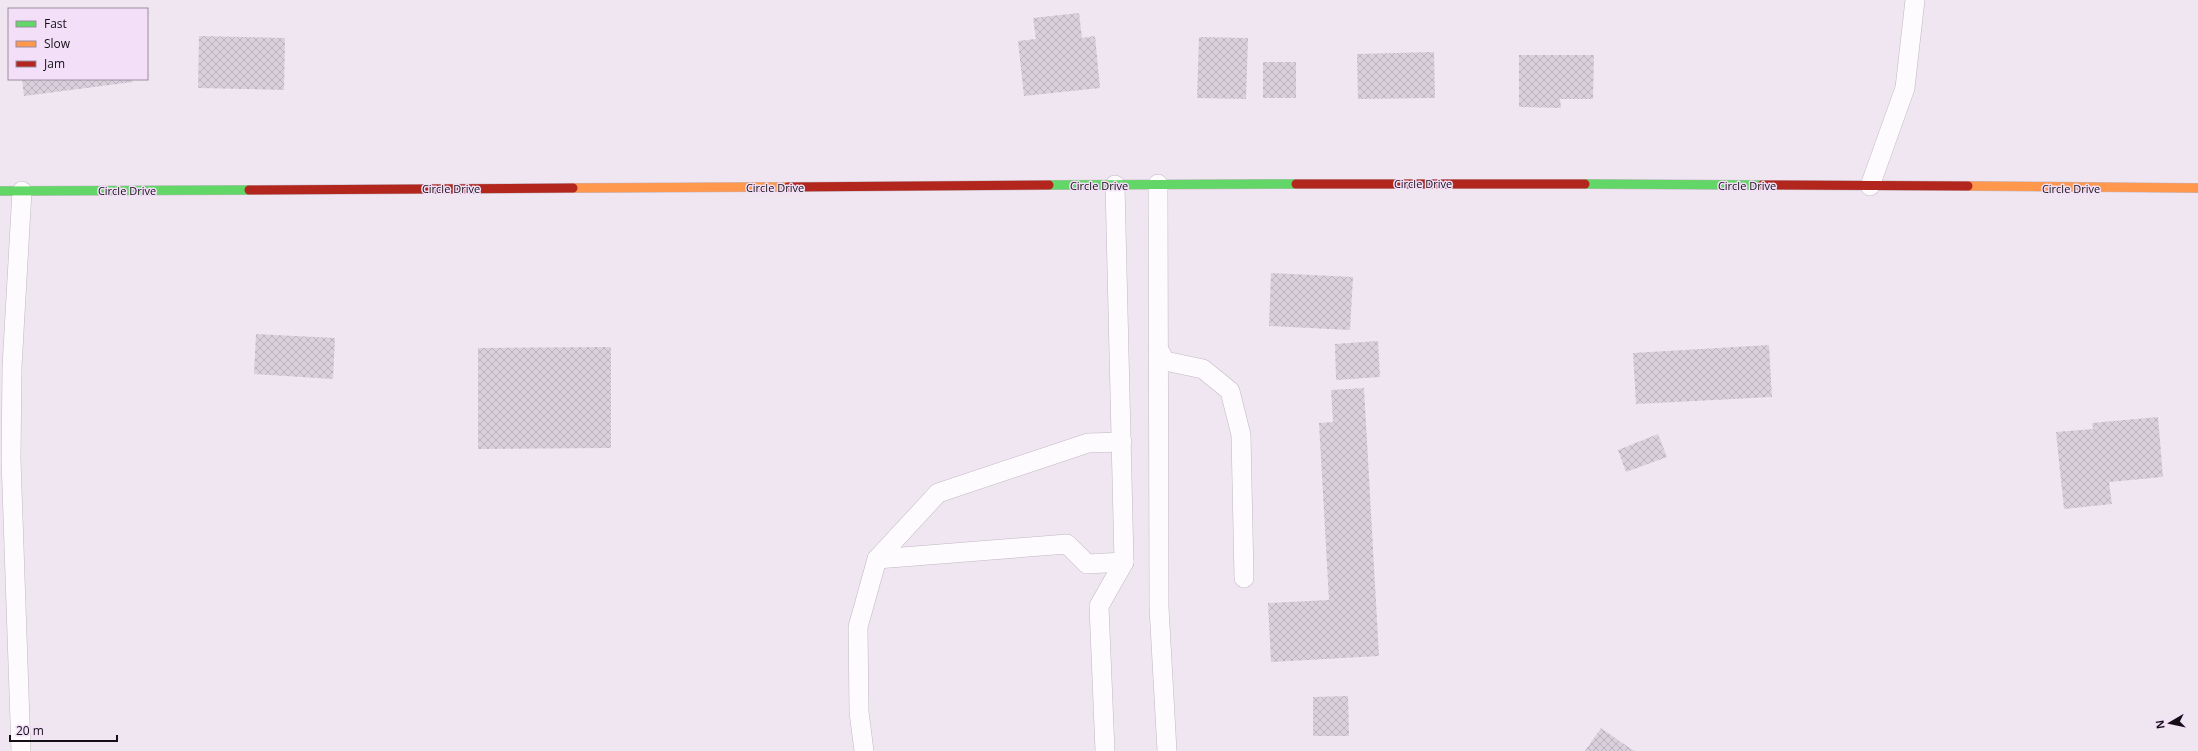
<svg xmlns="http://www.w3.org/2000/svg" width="2198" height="751" viewBox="0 0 2198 751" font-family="'Open Sans',sans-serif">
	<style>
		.building { fill: url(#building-cross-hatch) }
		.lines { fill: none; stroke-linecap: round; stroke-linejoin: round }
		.lane-casing { stroke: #c0b8c2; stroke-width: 20 }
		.fast-casing { stroke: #c0b8c2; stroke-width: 10 }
		.slow-casing { stroke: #c0b8c2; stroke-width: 10 }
		.jam-casing { stroke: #c0b8c2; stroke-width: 10 }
		.lane { stroke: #fdfbfd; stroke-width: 19 }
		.fast { stroke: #63d668; stroke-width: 9 }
		.slow { stroke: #ff974d; stroke-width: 9 }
		.jam { stroke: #b3261e; stroke-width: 9 }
		.labels { text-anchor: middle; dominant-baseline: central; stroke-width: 3; stroke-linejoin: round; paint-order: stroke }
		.street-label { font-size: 11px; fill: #140e16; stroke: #f3e0f8 }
	</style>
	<defs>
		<pattern id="building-cross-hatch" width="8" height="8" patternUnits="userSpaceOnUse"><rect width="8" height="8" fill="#dacfdd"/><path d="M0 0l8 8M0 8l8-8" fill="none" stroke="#bab1bd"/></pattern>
	</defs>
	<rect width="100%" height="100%" fill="#f0e6f2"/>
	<g class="building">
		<path d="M1079 13 1082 38 1095 36 1100 88 1024 96 1018 41 1036 39 1033 18Z"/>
		<path d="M199 36 285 38 284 90 198 88Z"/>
		<path d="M1199 37 1248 38 1246 99 1197 98Z"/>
		<path d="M1434 52 1435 98 1358 99 1357 54Z"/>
		<path d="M1519 55H1594L1593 99H1560L1561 108 1519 107Z"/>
		<rect x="1263" y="62" width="33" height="36"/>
		<path d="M22 79H132L133 82 24 96Z"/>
		<path d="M1271 273 1353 277 1350 330 1269 326Z"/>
		<path d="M256 334 335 338 333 379 254 374Z"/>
		<path d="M1378 341 1380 377 1336 380 1335 344Z"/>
		<path d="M1769 345 1772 397 1636 404 1633 353Z"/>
		<path d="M611 347V448L478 449V348Z"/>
		<path d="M1364 388 1379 656 1271 662 1268 603 1329 600 1319 423 1333 422 1331 390Z"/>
		<path d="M2158 417 2163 477 2109 482 2112 504 2064 509 2056 432 2093 429 2092 423Z"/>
		<path d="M1658 434 1667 457 1626 472 1618 450Z"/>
		<path d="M1348 696 1349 736H1313V697Z"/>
		<path d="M1601 728 1634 751H1585Z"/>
	</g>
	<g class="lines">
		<g class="lane-casing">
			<g id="lane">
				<path d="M1158 184 1159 607 1167 751"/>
				<path d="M1870 186 1905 88 1915 0"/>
				<path d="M1159 350 1165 361 1203 369 1230 391 1241 435 1244 578"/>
				<path d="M877 559 938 493 1088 443 1122 442"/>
				<path d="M21 751 11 459 12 367 22 191"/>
				<path d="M864 751 859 712 858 627 877 559 1067 544 1087 564 1124 562"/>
				<path d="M1105 751 1099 606 1124 562 1115 185"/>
			</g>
		</g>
		<g class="fast-casing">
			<g id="fast">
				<path d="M1585 184 1762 185"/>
				<path d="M1049 185 1296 184"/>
				<path d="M0 191 249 190"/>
			</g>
		</g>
		<g class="slow-casing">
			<g id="slow">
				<path d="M1968 186 2198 188"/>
				<path d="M573 188 788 187"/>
			</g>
		</g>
		<g class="jam-casing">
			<g id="jam">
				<path d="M1296 184H1585"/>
				<path d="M1762 185 1968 186"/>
				<path d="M788 187 1049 185"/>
				<path d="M249 190 573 188"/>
			</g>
		</g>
		<use href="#lane" class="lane"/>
		<use href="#fast" class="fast"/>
		<use href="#slow" class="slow"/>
		<use href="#jam" class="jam"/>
	</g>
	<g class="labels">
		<g class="street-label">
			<text x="1423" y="183">Circle Drive</text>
			<text x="1099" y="185">Circle Drive</text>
			<text x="1747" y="185">Circle Drive</text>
			<text x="775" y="187">Circle Drive</text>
			<text x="451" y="188">Circle Drive</text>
			<text x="2071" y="188">Circle Drive</text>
			<text x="127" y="190">Circle Drive</text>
		</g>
	</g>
	<rect x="8" y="8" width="140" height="72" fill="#f3e0f8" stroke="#9a8c9e"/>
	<rect x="16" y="21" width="20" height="6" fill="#63d668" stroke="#9a8c9e"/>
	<text x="44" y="28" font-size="12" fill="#140e16">Fast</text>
	<rect x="16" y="41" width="20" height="6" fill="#ff974d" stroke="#9a8c9e"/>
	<text x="44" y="48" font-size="12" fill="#140e16">Slow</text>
	<rect x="16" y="61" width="20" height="6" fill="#b3261e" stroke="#9a8c9e"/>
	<text x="44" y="68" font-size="12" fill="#140e16">Jam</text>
	<g transform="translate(2170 723) rotate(261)" stroke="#f3e0f8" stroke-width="3" paint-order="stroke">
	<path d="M0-3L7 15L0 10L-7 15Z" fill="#140e16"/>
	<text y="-6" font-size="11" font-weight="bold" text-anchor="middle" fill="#140e16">N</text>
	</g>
	<path d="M10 735v6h107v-6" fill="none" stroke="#140e16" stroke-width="2"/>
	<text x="16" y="735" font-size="12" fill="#140e16" stroke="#f3e0f8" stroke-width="3" paint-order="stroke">20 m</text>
</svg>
